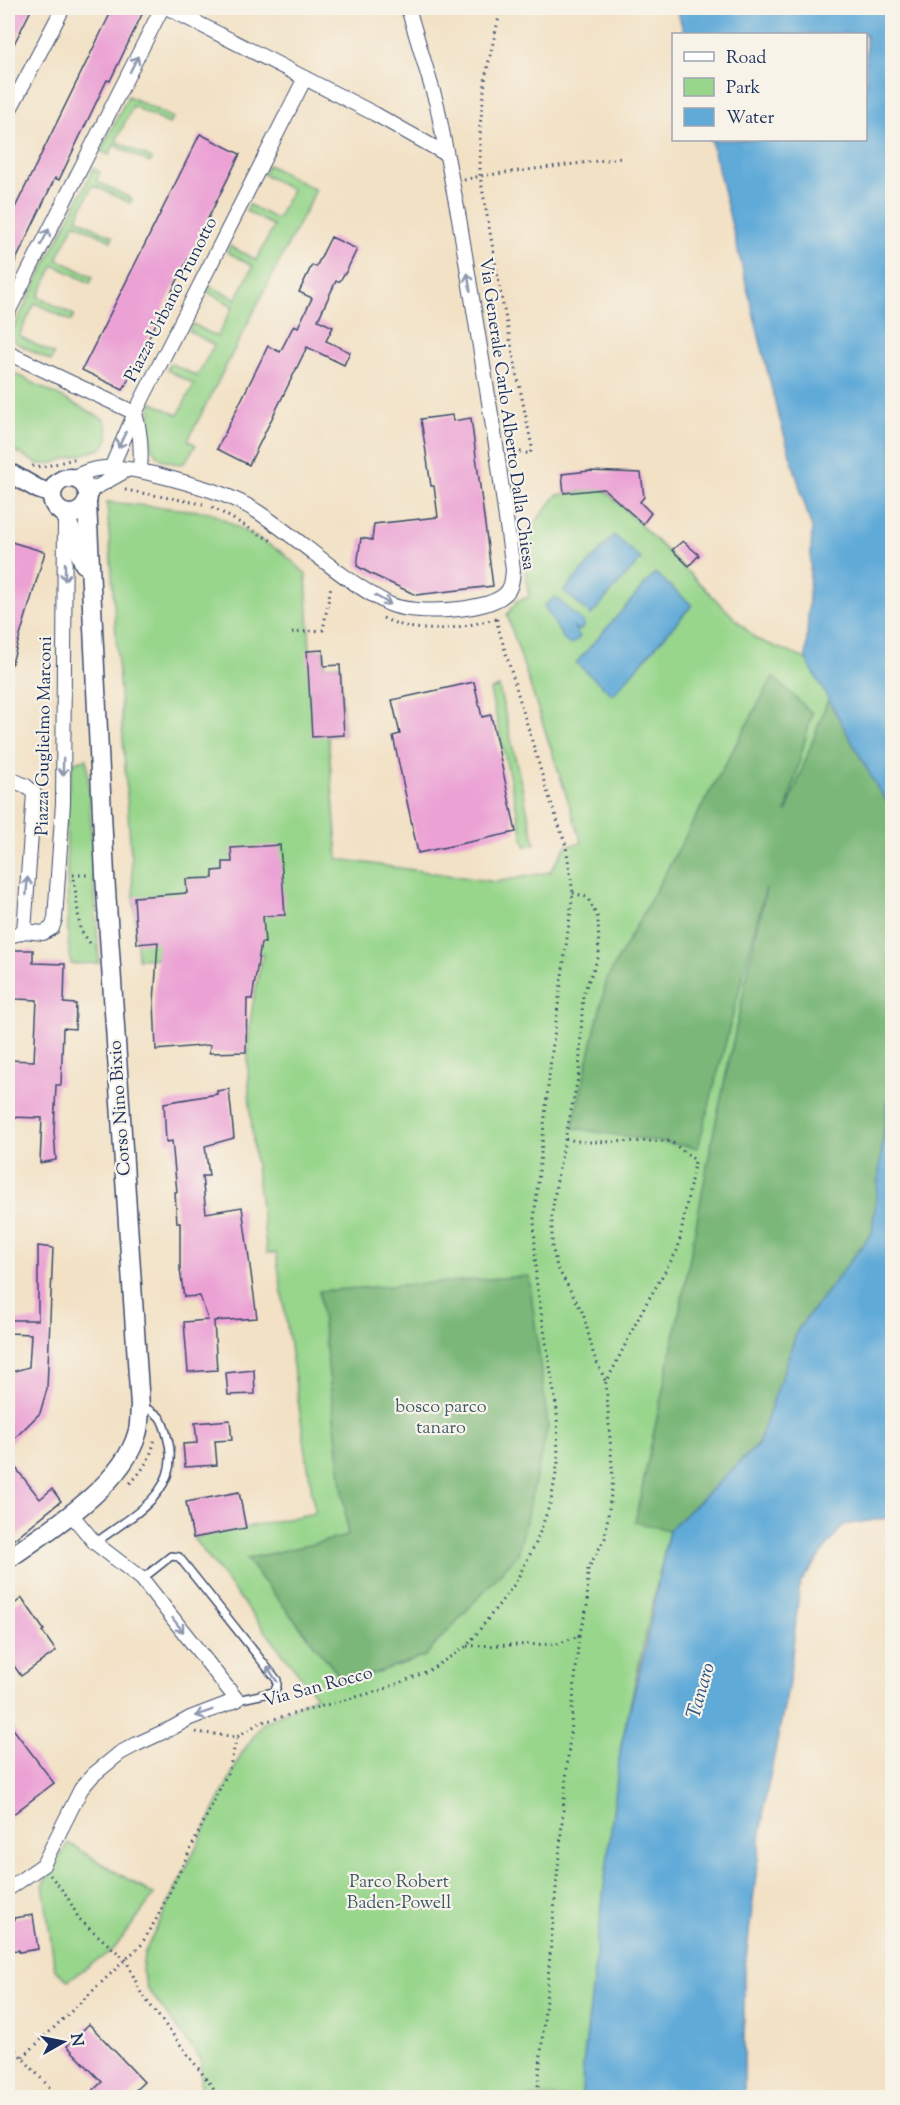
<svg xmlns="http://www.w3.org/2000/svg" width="900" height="2105" viewBox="0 0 900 2105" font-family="'Sorts Mill Goudy',serif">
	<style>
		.green { fill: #98d68c; stroke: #5a8275; stroke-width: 1.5 }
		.forest { fill: #7ab778; stroke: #4a736b; stroke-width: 1.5 }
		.water { fill: #60aad8; stroke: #3e6c9b; stroke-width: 1.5 }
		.building { fill: #eba1d4 }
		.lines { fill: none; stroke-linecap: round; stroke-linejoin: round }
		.lane-casing { stroke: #3b4a6d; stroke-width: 10 }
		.street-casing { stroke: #3b4a6d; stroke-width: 16 }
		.secondary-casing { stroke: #3b4a6d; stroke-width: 21 }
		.path { stroke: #3b4a6d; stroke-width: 3; stroke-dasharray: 1.5 4.5; stroke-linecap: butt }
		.lane { stroke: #fff; stroke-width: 7 }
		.street { stroke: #fff; stroke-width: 14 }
		.secondary { stroke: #fff; stroke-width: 18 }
		.oneway { stroke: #8d97ae }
		.labels { text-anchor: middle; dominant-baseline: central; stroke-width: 4.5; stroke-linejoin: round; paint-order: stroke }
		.street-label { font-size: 18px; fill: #1b2f5e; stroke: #f7f3e8 }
		.park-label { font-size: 18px; fill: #3a596a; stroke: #f7f3e8 }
		.water-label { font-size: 20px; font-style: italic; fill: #305483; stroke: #f7f3e8 }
	</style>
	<rect width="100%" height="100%" fill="#f7f3e8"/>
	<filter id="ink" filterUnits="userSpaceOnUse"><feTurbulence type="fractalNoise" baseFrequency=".0167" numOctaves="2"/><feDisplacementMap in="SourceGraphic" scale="12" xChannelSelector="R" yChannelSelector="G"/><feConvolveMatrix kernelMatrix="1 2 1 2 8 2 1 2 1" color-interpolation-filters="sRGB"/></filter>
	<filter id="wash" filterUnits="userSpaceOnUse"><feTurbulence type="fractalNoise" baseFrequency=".008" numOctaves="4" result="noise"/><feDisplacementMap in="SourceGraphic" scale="24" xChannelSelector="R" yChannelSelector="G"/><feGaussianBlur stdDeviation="1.35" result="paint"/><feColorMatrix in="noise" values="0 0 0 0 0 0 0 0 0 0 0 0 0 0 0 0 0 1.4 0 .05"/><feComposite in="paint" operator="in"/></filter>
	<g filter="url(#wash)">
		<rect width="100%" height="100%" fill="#f2e1c5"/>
		<g class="green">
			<path d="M128 96 173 118 169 124 133 106 116 141 152 159 150 163 114 145 109 155 101 151Z"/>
			<path d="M268 165 316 190 188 440 196 445 184 463C178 465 173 463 166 461 142 453 151 421 151 402L178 415 194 384 167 370 170 363 197 376 214 345 189 331 193 324 217 337 233 306 207 292 210 286 236 299 253 266 227 252 230 246 256 260 274 226 246 211 249 205 277 219 292 190 263 174Z"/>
			<path d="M94 168 100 172 96 181 132 199 130 203 93 185 77 218 113 237 111 241 75 223 57 259 93 277 90 283 54 265 38 297 74 315 71 321 35 303 19 336 54 354 51 361 15 342 12 336 13 329Z"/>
			<path d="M8 370 104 419C109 430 112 440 100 449L49 464H38L8 447Z"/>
			<path d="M603 488 756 639 806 659 892 801V1064L669 1530 621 1745 583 2066 582 2097H204L201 2087V2060L147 1988 142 1971 144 1954 242 1753 263 1723 316 1696 193 1538 315 1513 276 1253H267C259 1188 248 1121 248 1055 248 1021 256 987 263 954L138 959 107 502 210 512 282 552 306 574 310 651 323 650 325 666 340 665 344 735 328 736 338 859 496 882 550 872 566 846 582 843 507 615 517 601 529 597 521 540 557 495Z"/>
			<path d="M499 687 535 844 525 846 490 690Z"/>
			<path d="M87 759 99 963 71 964 68 941 66 802 73 762Z"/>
			<path d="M68 1843 154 1895 114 1949 68 1980 55 1970 43 1884Z"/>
		</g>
		<g class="forest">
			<path d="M773 677 812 713 786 813 829 697 892 801V1064L872 1233 798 1329 758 1444 669 1530 635 1522 683 1294 713 1135 766 888 698 1148 572 1128 607 979Z"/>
			<path d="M529 1276 548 1426 518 1554 425 1656 345 1683 246 1559 348 1536 319 1291Z"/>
		</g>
		<g class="water">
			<path d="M677 8H892V809L877 787 806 659 812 529 777 410 711 140H866V34H684Z"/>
			<path d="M614 535 641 559 591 615 564 591Z"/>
			<path d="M655 573 692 605 613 695 576 663Z"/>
			<path d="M555 597 584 623 582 629 578 631 573 626 580 637 571 645 565 641 544 606Z"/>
			<path d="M892 1064V1504L887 1518 843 1525 800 1583 789 1683 765 1800 744 1975V2097H582L583 2066 621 1745 644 1653 669 1530 758 1445 798 1329 872 1233Z"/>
		</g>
		<g id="blocks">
			<g class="building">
				<path d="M8 8H32L8 56Z"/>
				<path d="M113 8H145L110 81 107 80 59 180 55 178 8 277V222Z"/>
				<path d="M200 134 240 154 123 390 82 370Z"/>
				<path d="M331 237 357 249 345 274H344L340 281H336L318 320 333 327 326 341 350 352 344 365 307 347 249 465 217 449 268 346 280 352 294 325 298 327 312 298 299 292 312 265 316 267Z"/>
				<path d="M452 415 453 421 471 418 493 586 416 595 371 574 357 566 361 538 372 540 374 524 438 517 434 486H431L421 419Z"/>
				<path d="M589 471 641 473 644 497 640 502 651 513 643 524 604 489 564 493 562 474Z"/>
				<path d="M8 541 45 552 11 666H8Z"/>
				<path d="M683 541 699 555 689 566 672 550Z"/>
				<path d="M323 650 324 666 340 665 344 735 312 737 307 651Z"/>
				<path d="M474 682 482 717 491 715 516 832 418 853 393 736 400 734 392 700Z"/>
				<path d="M280 845 285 915 263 916 265 943H261L252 999H247L246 1052 209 1053 210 1045 156 1050 154 1002 158 942 137 944 134 897 187 893 186 879 213 878V871L223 870V862H232L231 848Z"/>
				<path d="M9 950H33V963L65 964 64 1003 76 1004 75 1029 63 1028 61 1085H56L54 1132 56 1160 40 1163 42 1118 8 1117V1060L34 1061 37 1000 17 999 8 995Z"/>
				<path d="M229 1089 234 1138 205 1146 209 1176H202L206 1213 242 1207 257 1318 214 1321 217 1370 188 1372 184 1322 208 1320 200 1296 184 1297 180 1270V1223H177L175 1192H177L172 1141 166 1142 164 1103 217 1094V1091Z"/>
				<path d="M38 1246 53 1248 47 1389 40 1413 8 1445V1373L29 1367 31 1334 8 1333V1320H38Z"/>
				<path d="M254 1370 255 1394 228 1395 226 1373Z"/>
				<path d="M230 1420 232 1440 215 1441 217 1465 185 1467 183 1444 197 1443 195 1423Z"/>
				<path d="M8 1458 40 1499 52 1489 61 1501 8 1544Z"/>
				<path d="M239 1492 246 1528 193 1538 186 1502Z"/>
				<path d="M22 1598 44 1630 42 1631 56 1651 21 1676 8 1657V1609Z"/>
				<path d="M8 1722 54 1783 8 1818Z"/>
				<path d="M33 1915 38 1949 19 1952V1950L8 1951V1922L14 1921V1918Z"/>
				<path d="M89 2024 144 2082 128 2097H86L102 2082 67 2046Z"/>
			</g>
		</g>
	</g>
	<g filter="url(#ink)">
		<use href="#blocks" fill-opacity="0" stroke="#3b4a6d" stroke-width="1.5"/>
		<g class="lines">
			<g class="lane-casing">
				<g id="lane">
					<path d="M95 1543C132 1515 184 1492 167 1436 162 1417 160 1414 142 1407"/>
					<path d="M142 1579 171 1556 179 1557 277 1680V1686L274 1692 237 1700"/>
				</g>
			</g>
			<g class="street-casing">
				<g id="street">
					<path d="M168 8 375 114 446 154"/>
					<path d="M8 113 63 8"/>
					<path d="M8 312 162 8"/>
					<path d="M8 353 135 413"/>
					<path d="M135 413C141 433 142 449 140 470"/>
					<path d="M111 468 135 413 305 78"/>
					<path d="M71 478C79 475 88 470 97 469 121 465 146 472 169 478 199 486 232 495 258 512 302 541 342 580 389 604 413 615 484 612 504 595 512 589 512 579 513 570L496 445 459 218 437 105 408 8"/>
					<path d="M88 492 127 470"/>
					<path d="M8 778 26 786 34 793 24 931 43 933 52 928 55 919 63 803 65 521"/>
					<path d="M8 936 17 934 24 931"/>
					<path d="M8 1889 43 1865 81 1789 93 1775 120 1753 137 1744 172 1728 190 1718 237 1700 142 1579 95 1543 71 1514"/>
				</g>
			</g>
			<g class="secondary-casing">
				<g id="secondary">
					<path d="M8 472 38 489 52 494"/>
					<circle cx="70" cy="496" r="18"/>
					<path d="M64 513 84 564"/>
					<path d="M8 1559C49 1530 123 1485 137 1434 140 1426 139 1415 140 1406L105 875 87 503"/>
				</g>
			</g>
			<g class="path">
				<path d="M501 8 486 74 480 126V176L502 300 532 447 530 454 512 450"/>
				<path d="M464 180 480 176 621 158"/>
				<path d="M8 451 16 456"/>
				<path d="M32 466 43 467 78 458"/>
				<path d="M125 490 203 504"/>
				<path d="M212 507 272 541"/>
				<path d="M383 618C422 637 456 628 496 619"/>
				<path d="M292 633 323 630 331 586"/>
				<path d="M73 875H89"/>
				<path d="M74 879 80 929 92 946"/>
				<path d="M573 893 587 897 598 918 599 956 583 994 579 1073 558 1173 552 1213V1246L557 1267 583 1313 594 1356 606 1382"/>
				<path d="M130 1483C143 1472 153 1453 155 1437"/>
				<path d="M467 1646 557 1644 579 1636 587 1607 588 1569 605 1538 613 1480 606 1383 643 1309 678 1249 695 1160 670 1141 585 1142 564 1139"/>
				<path d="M196 1732 237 1737 259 1723 382 1690 428 1671 467 1646 514 1585 536 1543 551 1501 558 1462 557 1411 536 1279 534 1219 551 1059 573 893 566 846 545 785 498 627 496 615"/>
				<path d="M50 1875 67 1896 79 1919 126 1960 141 1993 221 2098"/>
				<path d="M8 2042 59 2098"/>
				<path d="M23 2057 141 1945 158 1916 229 1770 237 1737"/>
				<path d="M537 2098 579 1636"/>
			</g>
			<use href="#lane" class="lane"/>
			<use href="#street" class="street"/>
			<use href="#secondary" class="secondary"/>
		</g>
		<defs><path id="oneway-shaft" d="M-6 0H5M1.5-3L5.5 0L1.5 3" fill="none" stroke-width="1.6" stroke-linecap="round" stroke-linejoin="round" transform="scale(1.5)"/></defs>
		<g class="oneway">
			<use href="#oneway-shaft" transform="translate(134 64) rotate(-63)"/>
			<use href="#oneway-shaft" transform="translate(45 237) rotate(-63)"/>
			<use href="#oneway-shaft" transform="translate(469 282) rotate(-99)"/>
			<use href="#oneway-shaft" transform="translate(122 440) rotate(115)"/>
			<use href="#oneway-shaft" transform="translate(65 572) rotate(90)"/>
			<use href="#oneway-shaft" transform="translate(383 600) rotate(30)"/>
			<use href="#oneway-shaft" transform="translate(63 767) rotate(91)"/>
			<use href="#oneway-shaft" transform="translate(27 886) rotate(-86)"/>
			<use href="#oneway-shaft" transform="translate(178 1625) rotate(52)"/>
			<use href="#oneway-shaft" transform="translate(272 1674) rotate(-124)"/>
			<use href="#oneway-shaft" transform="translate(204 1713) rotate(159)"/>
		</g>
	</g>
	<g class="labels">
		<g class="street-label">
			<text transform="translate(172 300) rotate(-63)">Piazza Urbano Prunotto</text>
			<text transform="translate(506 414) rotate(82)">Via Generale Carlo Alberto Dalla Chiesa</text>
			<text transform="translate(45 736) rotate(-89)">Piazza Guglielmo Marconi</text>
			<text transform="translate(121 1108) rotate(-94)">Corso Nino Bixio</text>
			<text transform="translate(318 1688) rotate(-15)">Via San Rocco</text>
		</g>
		<g class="park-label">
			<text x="441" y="1408">bosco parco<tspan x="441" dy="21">tanaro</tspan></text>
			<text x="399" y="1883">Parco Robert<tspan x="399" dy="21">Baden-Powell</tspan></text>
		</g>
		<g class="water-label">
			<text transform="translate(702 1691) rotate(-74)">Tanaro</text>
		</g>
	</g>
	<rect width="900" height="2105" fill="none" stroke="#f7f3e8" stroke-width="30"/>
	<rect x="672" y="33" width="195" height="108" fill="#f7f3e8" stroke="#9fa5b1" stroke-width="1.5"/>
	<rect x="684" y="52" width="30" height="9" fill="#ffffff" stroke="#9fa5b1" stroke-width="1.5"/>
	<text x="726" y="63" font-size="18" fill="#1b2f5e">Road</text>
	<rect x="684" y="78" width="30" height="18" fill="#98d68c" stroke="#9fa5b1" stroke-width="1.5"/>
	<text x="726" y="93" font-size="18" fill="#1b2f5e">Park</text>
	<rect x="684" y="108" width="30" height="18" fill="#60aad8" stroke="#9fa5b1" stroke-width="1.5"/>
	<text x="726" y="123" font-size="18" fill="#1b2f5e">Water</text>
	<g transform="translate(63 2042) rotate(81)" stroke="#f7f3e8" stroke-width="4.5" paint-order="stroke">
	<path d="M0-4.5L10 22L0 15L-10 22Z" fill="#1b2f5e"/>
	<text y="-9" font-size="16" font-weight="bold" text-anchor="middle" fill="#1b2f5e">N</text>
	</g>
</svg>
